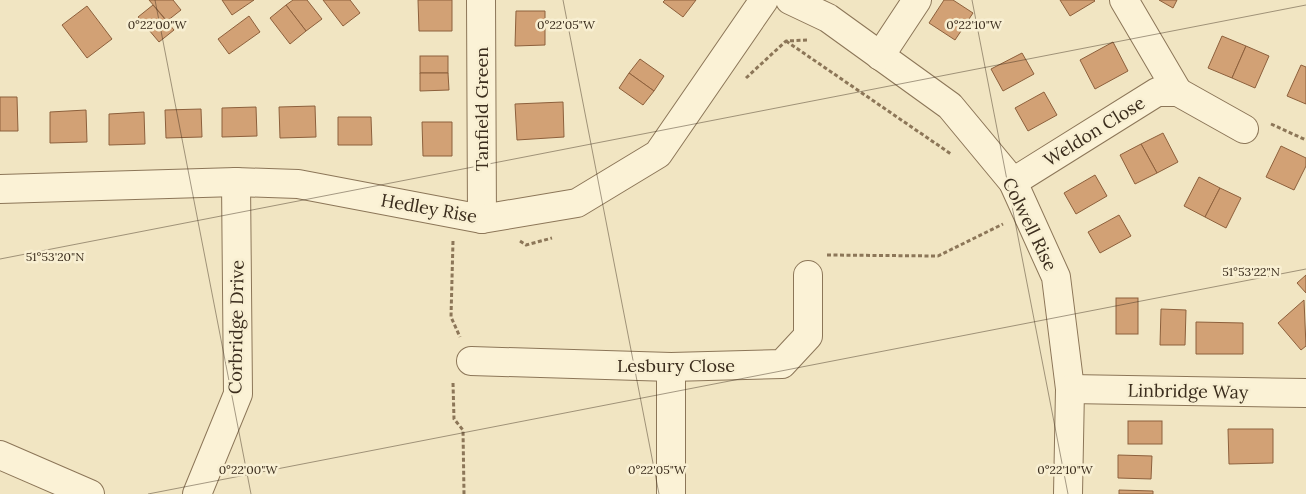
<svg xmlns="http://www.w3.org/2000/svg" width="1306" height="494" viewBox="0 0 1306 494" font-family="Lora,serif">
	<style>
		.building { fill: #d2a175; stroke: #8d603c }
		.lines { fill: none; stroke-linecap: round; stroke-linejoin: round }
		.minor-casing { stroke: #8c7658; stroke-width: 30 }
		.tertiary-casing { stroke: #8c7658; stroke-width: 30 }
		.path { stroke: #8c7658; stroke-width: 3; stroke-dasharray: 4 2.5; stroke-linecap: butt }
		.minor { stroke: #fbf2d6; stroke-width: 28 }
		.tertiary { stroke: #fbf2d6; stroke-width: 28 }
		.ticks { fill: none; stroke: #3b2d1d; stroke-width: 1; stroke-opacity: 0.45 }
		.labels { text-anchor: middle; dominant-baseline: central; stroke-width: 5; stroke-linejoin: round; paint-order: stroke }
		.street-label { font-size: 18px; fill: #3b2d1d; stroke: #f8efd2 }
		.ticks-label { font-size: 12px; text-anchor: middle; fill: #3b2d1d; stroke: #f8efd2; stroke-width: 5; stroke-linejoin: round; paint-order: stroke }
	</style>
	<rect width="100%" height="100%" fill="#f1e5c2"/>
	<g class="building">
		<path d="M149 0H173L181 10 167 21Z"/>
		<path d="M222 0H254L232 15Z"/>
		<path d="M293 0H307L322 19 306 31 286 5Z"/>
		<path d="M323 0H350L360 13 343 26Z"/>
		<path d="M418 0H452V31H419Z"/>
		<path d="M665 0H696L683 17 663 2Z"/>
		<path d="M944 0H953L973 13 955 40 929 23Z"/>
		<path d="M1060 0H1094L1095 1 1070 16Z"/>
		<path d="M1159 0H1177L1173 8Z"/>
		<path d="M153 5 174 30 159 42 138 17Z"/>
		<path d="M286 5 306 31 290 44 270 18Z"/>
		<path d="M87 6 112 39 87 58 62 25Z"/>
		<path d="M516 11H545V45L515 46Z"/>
		<path d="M249 16 260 32 229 54 218 39Z"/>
		<path d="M1222 36 1246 46 1232 78 1208 68Z"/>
		<path d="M1113 42 1128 71 1095 89 1080 60Z"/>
		<path d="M1246 46 1269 56 1255 88 1232 78Z"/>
		<path d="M1022 53 1034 74 1003 91 991 69Z"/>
		<rect x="420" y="56" width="28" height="17"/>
		<path d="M640 59 664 76 654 91 629 73Z"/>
		<path d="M1301 65 1306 67V104L1287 96Z"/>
		<path d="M420 73H448L449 90 420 91Z"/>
		<path d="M629 73 654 91 643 105 619 88Z"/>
		<path d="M1044 92 1057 115 1028 131 1015 108Z"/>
		<path d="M0 97H17L18 131H0Z"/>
		<path d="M563 102 564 137 517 140 515 104Z"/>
		<path d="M315 106 316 137 280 138 279 107Z"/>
		<path d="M256 107 257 136 222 137V108Z"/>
		<path d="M201 109 202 137 166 138 165 110Z"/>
		<path d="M86 110 87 142 50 143V112Z"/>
		<path d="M144 112 145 144 109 145V114Z"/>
		<path d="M338 117H371L372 145H338Z"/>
		<path d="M422 122H452V156H423Z"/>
		<path d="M1163 133 1178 162 1157 173 1141 144Z"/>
		<path d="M1141 144 1157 173 1135 184 1120 155Z"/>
		<path d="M1281 146 1306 158V166L1294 190 1266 177Z"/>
		<path d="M1095 175 1107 196 1076 214 1064 193Z"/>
		<path d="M1199 177 1220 188 1205 217 1184 206Z"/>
		<path d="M1220 188 1241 198 1226 228 1205 217Z"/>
		<path d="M1119 215 1131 236 1100 253 1088 232Z"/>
		<path d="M1306 275V293L1297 283Z"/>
		<rect x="1116" y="298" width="22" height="36"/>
		<path d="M1304 300 1306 346 1301 350 1278 323Z"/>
		<path d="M1161 309 1186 310 1185 345H1160Z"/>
		<path d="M1196 322 1243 323V354H1196Z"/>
		<rect x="1128" y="421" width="34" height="23"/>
		<path d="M1228 429H1273V463L1229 464Z"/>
		<path d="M1118 455 1152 456 1151 479 1118 478Z"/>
		<path d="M1119 490 1153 491V494H1119Z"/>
	</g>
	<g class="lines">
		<g class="minor-casing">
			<g id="minor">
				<path d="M481 0 482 219"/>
				<path d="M790 0 828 18 950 106 1013 182 1056 277 1070 389 1068 494"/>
				<path d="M1124 0 1178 92"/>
				<path d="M880 56 917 0"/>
				<path d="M1013 182 1157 92H1178L1244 129"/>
				<path d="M471 361 671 367 782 364 808 336V275"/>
				<path d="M671 367V494"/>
				<path d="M1070 389 1306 393"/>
				<path d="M0 455 90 494"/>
				<path d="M197 494 238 394 236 182"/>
			</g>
		</g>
		<g class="tertiary-casing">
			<path id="tertiary" d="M0 189 236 182 298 184 482 219 577 203 658 154 764 0"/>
		</g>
		<g class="path">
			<path d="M786 41 951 154"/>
			<path d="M746 78 786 41 808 40"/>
			<path d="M1271 124 1306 140"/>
			<path d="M453 241 451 317 460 337"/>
			<path d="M520 241 526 245 552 238"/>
			<path d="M827 255 938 256 1003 224"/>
			<path d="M453 383 454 419 463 430 464 494"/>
		</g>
		<use href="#minor" class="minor"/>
		<use href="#tertiary" class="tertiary"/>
	</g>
	<path class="ticks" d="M155 0 251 494M563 0 659 494M972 0 1068 494M0 259 1306 5M148 494 1306 269"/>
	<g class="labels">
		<g class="street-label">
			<text transform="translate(481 109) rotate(-90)">Tanfield Green</text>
			<text transform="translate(1094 131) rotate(-32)">Weldon Close</text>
			<text transform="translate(429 208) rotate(10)">Hedley Rise</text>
			<text transform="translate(1030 224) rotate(64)">Colwell Rise</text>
			<text transform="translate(236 327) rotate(-89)">Corbridge Drive</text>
			<text x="676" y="365">Lesbury Close</text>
			<text transform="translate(1188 391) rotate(1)">Linbridge Way</text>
		</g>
	</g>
	<g class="ticks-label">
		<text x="157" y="29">0°22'00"W</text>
		<text x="566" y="29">0°22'05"W</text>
		<text x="974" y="29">0°22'10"W</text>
		<text x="55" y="261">51°53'20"N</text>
		<text x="1251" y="276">51°53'22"N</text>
		<text x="248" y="474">0°22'00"W</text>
		<text x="657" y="474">0°22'05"W</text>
		<text x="1065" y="474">0°22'10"W</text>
	</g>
</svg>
